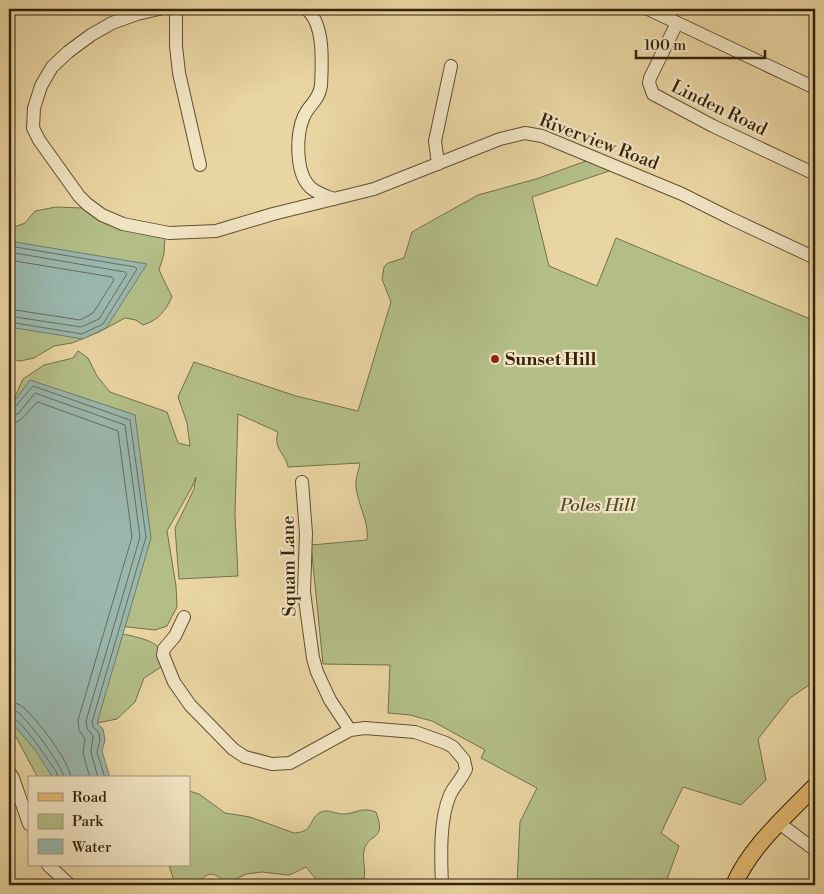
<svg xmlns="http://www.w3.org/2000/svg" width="824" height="894" viewBox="0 0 824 894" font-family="'Libre Bodoni',serif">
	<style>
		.green { fill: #b3be87; stroke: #747048 }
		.water { fill: #99b7ad; stroke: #717b6c }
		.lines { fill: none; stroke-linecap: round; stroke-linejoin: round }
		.shore { stroke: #686c5c; stroke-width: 1 }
		.minor-casing { stroke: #634f30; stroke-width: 14 }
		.major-casing { stroke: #36220a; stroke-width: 18 }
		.minor { stroke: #f1e4c3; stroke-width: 12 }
		.major { stroke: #e4ba71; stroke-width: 16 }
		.poi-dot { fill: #8f2418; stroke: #f1e4c3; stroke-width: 2 }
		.labels { text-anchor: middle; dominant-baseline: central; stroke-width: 4.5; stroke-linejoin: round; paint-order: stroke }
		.street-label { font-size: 18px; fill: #36220a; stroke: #f1e4c3 }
		.poi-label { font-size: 18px; font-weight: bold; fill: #36220a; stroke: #f1e4c3; text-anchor: start }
		.park-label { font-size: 18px; font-style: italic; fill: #554929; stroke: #f1e4c3 }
	</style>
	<rect width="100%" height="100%" fill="#e9d5a2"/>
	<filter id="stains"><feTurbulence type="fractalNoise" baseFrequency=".004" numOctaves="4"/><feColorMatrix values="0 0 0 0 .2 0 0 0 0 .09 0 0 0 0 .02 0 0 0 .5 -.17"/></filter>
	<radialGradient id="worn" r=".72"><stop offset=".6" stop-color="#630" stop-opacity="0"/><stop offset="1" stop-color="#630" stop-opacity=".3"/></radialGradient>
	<g class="green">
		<path d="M586 161 612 170 532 197 549 266 597 286 616 238 815 321V681L790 698 758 739 766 780 741 805 683 787 661 833 679 846 665 885H517L520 822 537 788 481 758 485 750 432 721 410 715 388 713 390 665 323 664 311 545 367 540C370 524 357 503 356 486 355 479 359 470 360 463L288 467C285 452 273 450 278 432L238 414 235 514 238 576 179 579 175 528 194 489 196 477 192 487 167 531 176 586 177 607 167 626 155 630 110 625 9 410 23 379 44 365 73 358 78 351 88 358 97 376 110 392 167 412 178 443 190 446 187 423 178 397 194 362 296 396 358 411 391 302 382 279 384 267 388 263 404 258 412 232 478 195 536 179Z"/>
		<path d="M56 207 83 208 165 237 164 254 159 270 172 297C165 311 159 320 143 325L136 320 125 318 99 332 72 343 54 346 34 358 20 361 9 359V229L25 223 35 211Z"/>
		<path d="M9 616C34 620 141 632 156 645 159 648 162 654 164 658L161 667 144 678 135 702 117 719 97 723 95 719V778H38L9 724Z"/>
		<path d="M189 791 199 794 225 813 250 817 294 833C315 832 308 818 321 812 327 809 334 813 341 814 355 815 360 806 376 812 387 842 369 832 364 850 362 859 366 869 364 879L339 881 329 885H324L316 879 306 867 292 874 288 875 262 872 246 874 228 883C215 874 208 868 199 885H175L169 865H189Z"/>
	</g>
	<g class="water">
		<path d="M9 241 147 264 106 328 83 339 9 327Z"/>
		<path d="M30 380 135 415 151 538 97 723 103 729 105 740 102 751 110 778H53L36 751 9 719V408Z"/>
	</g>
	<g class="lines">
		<g class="shore">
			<path d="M9 246 135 267 137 269 103 324 82 334 9 322"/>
			<path d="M9 252 125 272 127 274 99 319 81 327 9 316"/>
			<path d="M9 260 112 277 114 280 93 313 80 320 9 309"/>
			<path d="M9 410 14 408 33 386 130 420 146 537 92 722 93 727 99 733 100 740 97 752 105 778"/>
			<path d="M9 416 18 414 35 393 125 425 140 537 86 721 87 728 93 736 91 752 98 778"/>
			<path d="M9 424C24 423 27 410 38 402L118 431 132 537 78 720 79 730 85 739 83 753 90 778"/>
			<path d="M9 702C13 702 16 703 20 705 33 713 71 763 71 778"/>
			<path d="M9 710C12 710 13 709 16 711 27 718 63 766 64 778"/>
			<path d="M9 716C21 717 49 762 57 773V778"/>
		</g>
		<g class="minor-casing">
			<g id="minor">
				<path d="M159 9 137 14 112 23 91 35 68 52 52 67 41 86 34 108 33 128 39 140 79 196 87 204 102 215 123 224 169 233 216 231 273 214 374 189 500 139 525 133 542 136 682 194 732 219 815 258"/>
				<path d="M176 9V46L179 73 200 165"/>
				<path d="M306 9C325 23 322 64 321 86 319 100 309 105 304 116 296 134 295 172 310 187 316 193 326 196 334 199"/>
				<path d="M648 9 815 88"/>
				<path d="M677 23 650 78 649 83 653 94 713 126 815 174"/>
				<path d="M438 164 435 141 451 66"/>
				<path d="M302 482 306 533 304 592 313 658 317 672 330 700 350 730"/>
				<path d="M184 617 175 636 164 649 163 655 174 682 190 705 233 749 245 757 272 764 290 763 350 730 365 728 415 732 446 743 453 747 464 760 466 769C462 779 454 786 450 795 439 820 441 859 442 885"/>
				<path d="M9 772 13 778 29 824"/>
				<path d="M779 823 815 850"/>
				<path d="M48 865 70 885"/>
			</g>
		</g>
		<g class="major-casing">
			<path id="major" d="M734 885C750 847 787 815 815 786"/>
		</g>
		<use href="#minor" class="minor"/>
		<use href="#major" class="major"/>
	</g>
	<circle class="poi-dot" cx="495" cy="359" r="5"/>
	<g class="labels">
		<g class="street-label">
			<text transform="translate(719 108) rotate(26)">Linden Road</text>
			<text transform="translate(599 142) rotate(21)">Riverview Road</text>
			<text transform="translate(289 566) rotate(-91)">Squam Lane</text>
		</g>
		<g class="poi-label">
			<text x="505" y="359">Sunset Hill</text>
		</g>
		<g class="park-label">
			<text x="598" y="505">Poles Hill</text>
		</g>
	</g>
	<rect width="824" height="894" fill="none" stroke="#e9d5a2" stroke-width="30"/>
	<rect x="10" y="10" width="804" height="874" fill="none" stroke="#36220a" stroke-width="2.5"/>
	<rect x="15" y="15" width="794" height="864" fill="none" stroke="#36220a"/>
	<rect x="28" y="776" width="162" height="90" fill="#f1e4c3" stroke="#a69679"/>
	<rect x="38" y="793" width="25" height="8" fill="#e4ba71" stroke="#a69679"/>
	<text x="72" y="802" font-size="15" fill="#36220a">Road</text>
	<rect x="38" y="814" width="25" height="15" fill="#b3be87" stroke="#a69679"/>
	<text x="72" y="826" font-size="15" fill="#36220a">Park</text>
	<rect x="38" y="839" width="25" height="15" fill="#99b7ad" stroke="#a69679"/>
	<text x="72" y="852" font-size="15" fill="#36220a">Water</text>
	<path d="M636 50v8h129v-8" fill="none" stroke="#36220a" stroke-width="2.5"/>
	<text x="644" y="50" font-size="15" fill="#36220a" stroke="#f1e4c3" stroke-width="4" paint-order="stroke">100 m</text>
	<rect width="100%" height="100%" filter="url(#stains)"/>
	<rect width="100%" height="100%" fill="url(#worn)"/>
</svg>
